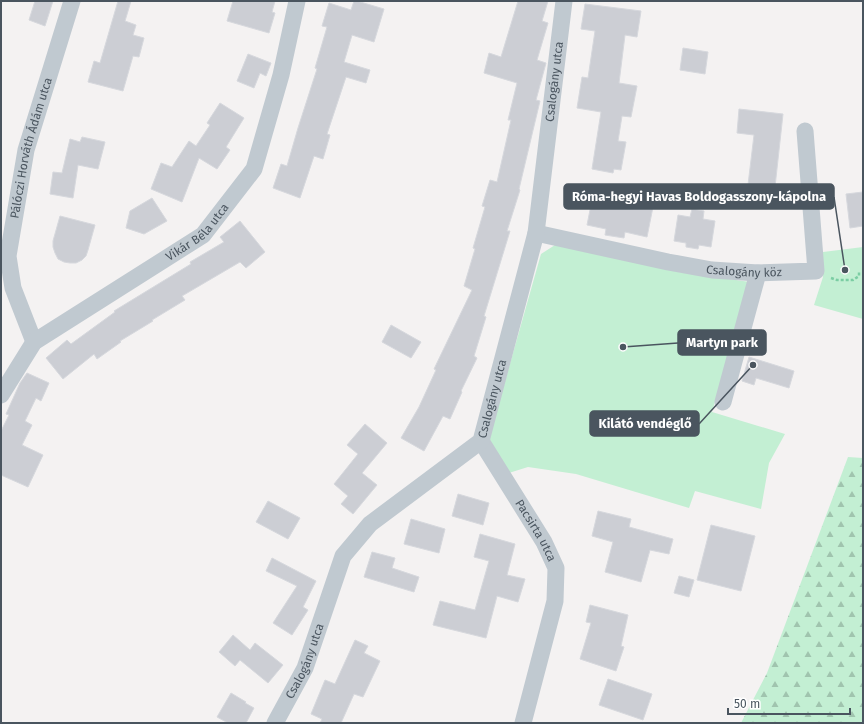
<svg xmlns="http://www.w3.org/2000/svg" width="864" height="724" viewBox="0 0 864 724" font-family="'Fira Sans',sans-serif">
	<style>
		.forest { fill: url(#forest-firs) }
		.park { fill: #c3efd3 }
		.building { fill: #ccced4; stroke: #d6d8dd }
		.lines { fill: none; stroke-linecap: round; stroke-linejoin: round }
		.path { stroke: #7bcda3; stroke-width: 2.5; stroke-dasharray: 3 2; stroke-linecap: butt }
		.minor { stroke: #c0c9d0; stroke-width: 17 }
		.labels { text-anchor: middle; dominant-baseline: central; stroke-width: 3.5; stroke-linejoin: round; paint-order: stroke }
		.street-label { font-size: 12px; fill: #4a555f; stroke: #fff }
		.leader { fill: none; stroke: #4a555f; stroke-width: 1.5 }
		.callout-dot { fill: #4a555f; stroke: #fff; stroke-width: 1.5 }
		.callout { fill: #4a555f; stroke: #4a555f; stroke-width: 1.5 }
		.callout-label { font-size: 13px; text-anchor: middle; font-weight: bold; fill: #fff }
	</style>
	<defs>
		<pattern id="forest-firs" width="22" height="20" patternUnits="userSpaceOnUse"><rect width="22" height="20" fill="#c3efd3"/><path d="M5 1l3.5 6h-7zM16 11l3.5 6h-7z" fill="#a0c4ae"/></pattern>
	</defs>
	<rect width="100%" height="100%" fill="#f4f2f2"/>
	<path class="forest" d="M848 457 863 458V723H741L767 673Z"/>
	<g class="park">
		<path d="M555 245 679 272 750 282 712 412 785 434 769 463 761 509 695 491 689 508 576 474 528 467 506 474 489 438 541 254Z"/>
		<path d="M863 247V319L814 305 823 277V252Z"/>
	</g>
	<g class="building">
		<path d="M35 1H53L45 26 29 20Z"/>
		<path d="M118 1H131L125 21 136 25 133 35 144 38 139 57 133 56 123 91 88 82 94 61 100 63Z"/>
		<path d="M233 1H275L272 12 275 13 269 33 227 21Z"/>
		<path d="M354 1H357L384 9 374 42 352 35 344 62 370 70 366 83 346 77 327 134 330 135 323 159 314 156 300 198 273 188 281 164 287 166 298 128 317 69 315 68 327 27 322 26 329 3 351 10Z"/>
		<path d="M518 1H548L542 21 548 23 537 60 546 63 536 100 540 101 519 189 520 190 507 231H510L484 316 486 317 474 356 477 358 461 391 462 392 450 419 443 416 424 451 401 438 419 407 436 370 434 369 472 290 464 286 475 249 473 248 485 207 482 206 490 180 497 182 511 120H508L517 83 484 73 489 53 501 57Z"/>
		<path d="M585 4 641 11 637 37 625 35 619 83 637 86 631 117 622 116 618 141 626 142 621 170 614 169 613 173 592 169 601 112 577 108 582 77 588 78 595 31 581 29Z"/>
		<path d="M683 48 708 52 705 74 680 70Z"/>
		<path d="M248 54 271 63 266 76 260 73 254 88 237 81Z"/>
		<path d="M220 103 244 118 226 147 230 150 217 169 199 158 182 202 151 189 161 163 172 167 189 141 196 146 210 125 207 123Z"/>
		<path d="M739 109 783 114 774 196 747 193 754 135 737 133Z"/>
		<path d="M82 137 105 142 98 169 78 165 73 198 50 194 53 172 62 173 70 139 80 142Z"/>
		<path d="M863 192V226L850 228 846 194Z"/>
		<path d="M593 195 653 207 647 237 625 232 624 238 605 235 606 229 587 225Z"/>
		<path d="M152 198 167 221 144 234 126 228 130 211Z"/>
		<path d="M692 209 704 211 703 219 715 221 711 247 699 245 698 249 686 247V243L674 241 678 215 690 217Z"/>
		<path d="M60 216 95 225 88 250 86 256 82 260 76 263H70L64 262 58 259 55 253 53 247V241Z"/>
		<path d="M240 221 265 252 246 268 240 262 182 296 185 300 152 320 153 321 120 341 121 342 97 359 94 354 63 379 46 358 67 340 71 344 115 312 114 311 191 264 190 262 224 242 220 237Z"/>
		<path d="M391 325 421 342 411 358 382 342Z"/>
		<path d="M749 357 794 371 789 388 756 378 754 385 742 381Z"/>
		<path d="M27 373 49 383 41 401 36 398 25 421 32 425 22 445 43 455 28 487 1 475V431L9 415 6 414 20 383Z"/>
		<path d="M365 424 387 443 362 473 377 485 353 514 341 504 348 496 334 484 358 454 347 445Z"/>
		<path d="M458 494 489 503 483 525 452 516Z"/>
		<path d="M268 501 300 518 288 539 256 522Z"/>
		<path d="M598 511 631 519 629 527 673 539 669 554 650 550 641 582 605 572 613 542 592 536Z"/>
		<path d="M411 519 445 529 439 553 404 544Z"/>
		<path d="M711 525 755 536 741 591 697 580Z"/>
		<path d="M480 534 515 544 507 575 525 579 518 602 497 596 486 638 433 625 440 601 475 610 489 561 474 557Z"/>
		<path d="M372 552 395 558 392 568 419 577 414 592 364 577Z"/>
		<path d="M272 558 316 581 303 607 308 610 292 635 273 623 297 586 266 571Z"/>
		<path d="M679 576 694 580 689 597 674 593Z"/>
		<path d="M590 605 628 615 621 646 624 647 616 671 580 659 591 623 586 622Z"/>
		<path d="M233 635 250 650 255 643 283 665 268 683 240 660 235 666 219 652Z"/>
		<path d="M355 640 368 646 364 653 380 661 363 697 354 694 341 723H320L322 719 311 714 325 680 335 684Z"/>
		<path d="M608 679 652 694 643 720 599 705Z"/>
		<path d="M231 693 246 702 245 703 254 708 246 723H228L217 717Z"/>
	</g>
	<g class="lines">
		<path class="path" d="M831 278 837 280H853L859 276V271"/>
		<g class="minor">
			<path id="s1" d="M536 233 668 262 712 270 758 273 816 271 805 131"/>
			<path id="s2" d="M34 342 13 288 8 256 26 150 72 1"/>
			<path id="s3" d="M1 395 34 342 203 235 254 169 281 75 297 1"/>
			<path d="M723 402 758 273"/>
			<path id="s4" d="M481 441 544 542 556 568 555 601 523 723"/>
			<path id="s5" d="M275 723 305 668 343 556 370 524 481 441 536 233 564 1"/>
		</g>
	</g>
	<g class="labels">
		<g class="street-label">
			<text stroke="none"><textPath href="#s5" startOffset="729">Csalogány utca</textPath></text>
			<text stroke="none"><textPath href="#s2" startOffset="201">Pálóczi Horváth Ádám utca</textPath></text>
			<text stroke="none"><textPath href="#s3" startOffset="260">Vikár Béla utca</textPath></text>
			<text stroke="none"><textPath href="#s1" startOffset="212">Csalogány köz</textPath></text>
			<text stroke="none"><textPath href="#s5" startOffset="405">Csalogány utca</textPath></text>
			<text stroke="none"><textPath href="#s4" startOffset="105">Pacsirta utca</textPath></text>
			<text stroke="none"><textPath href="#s5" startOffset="69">Csalogány utca</textPath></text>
		</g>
	</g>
	<path class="leader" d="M845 270L834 197M623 347L678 343M753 365L699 424"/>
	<g class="callout-dot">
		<circle cx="845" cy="270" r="4"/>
		<circle cx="623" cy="347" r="4"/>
		<circle cx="753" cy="365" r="4"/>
	</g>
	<g class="callout">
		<rect x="564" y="184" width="270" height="25" rx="4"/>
		<rect x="678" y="330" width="88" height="25" rx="4"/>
		<rect x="590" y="411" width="109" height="25" rx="4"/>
	</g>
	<g class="callout-label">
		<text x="699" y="201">Róma-hegyi Havas Boldogasszony-kápolna</text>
		<text x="722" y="347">Martyn park</text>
		<text x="645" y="428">Kilátó vendéglő</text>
	</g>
	<rect width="864" height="724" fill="none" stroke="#4a555f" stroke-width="4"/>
	<path d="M728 708v6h122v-6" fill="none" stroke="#4a555f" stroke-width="2"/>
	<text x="734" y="708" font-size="12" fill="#4a555f" stroke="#ffffff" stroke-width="3" paint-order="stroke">50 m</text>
</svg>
